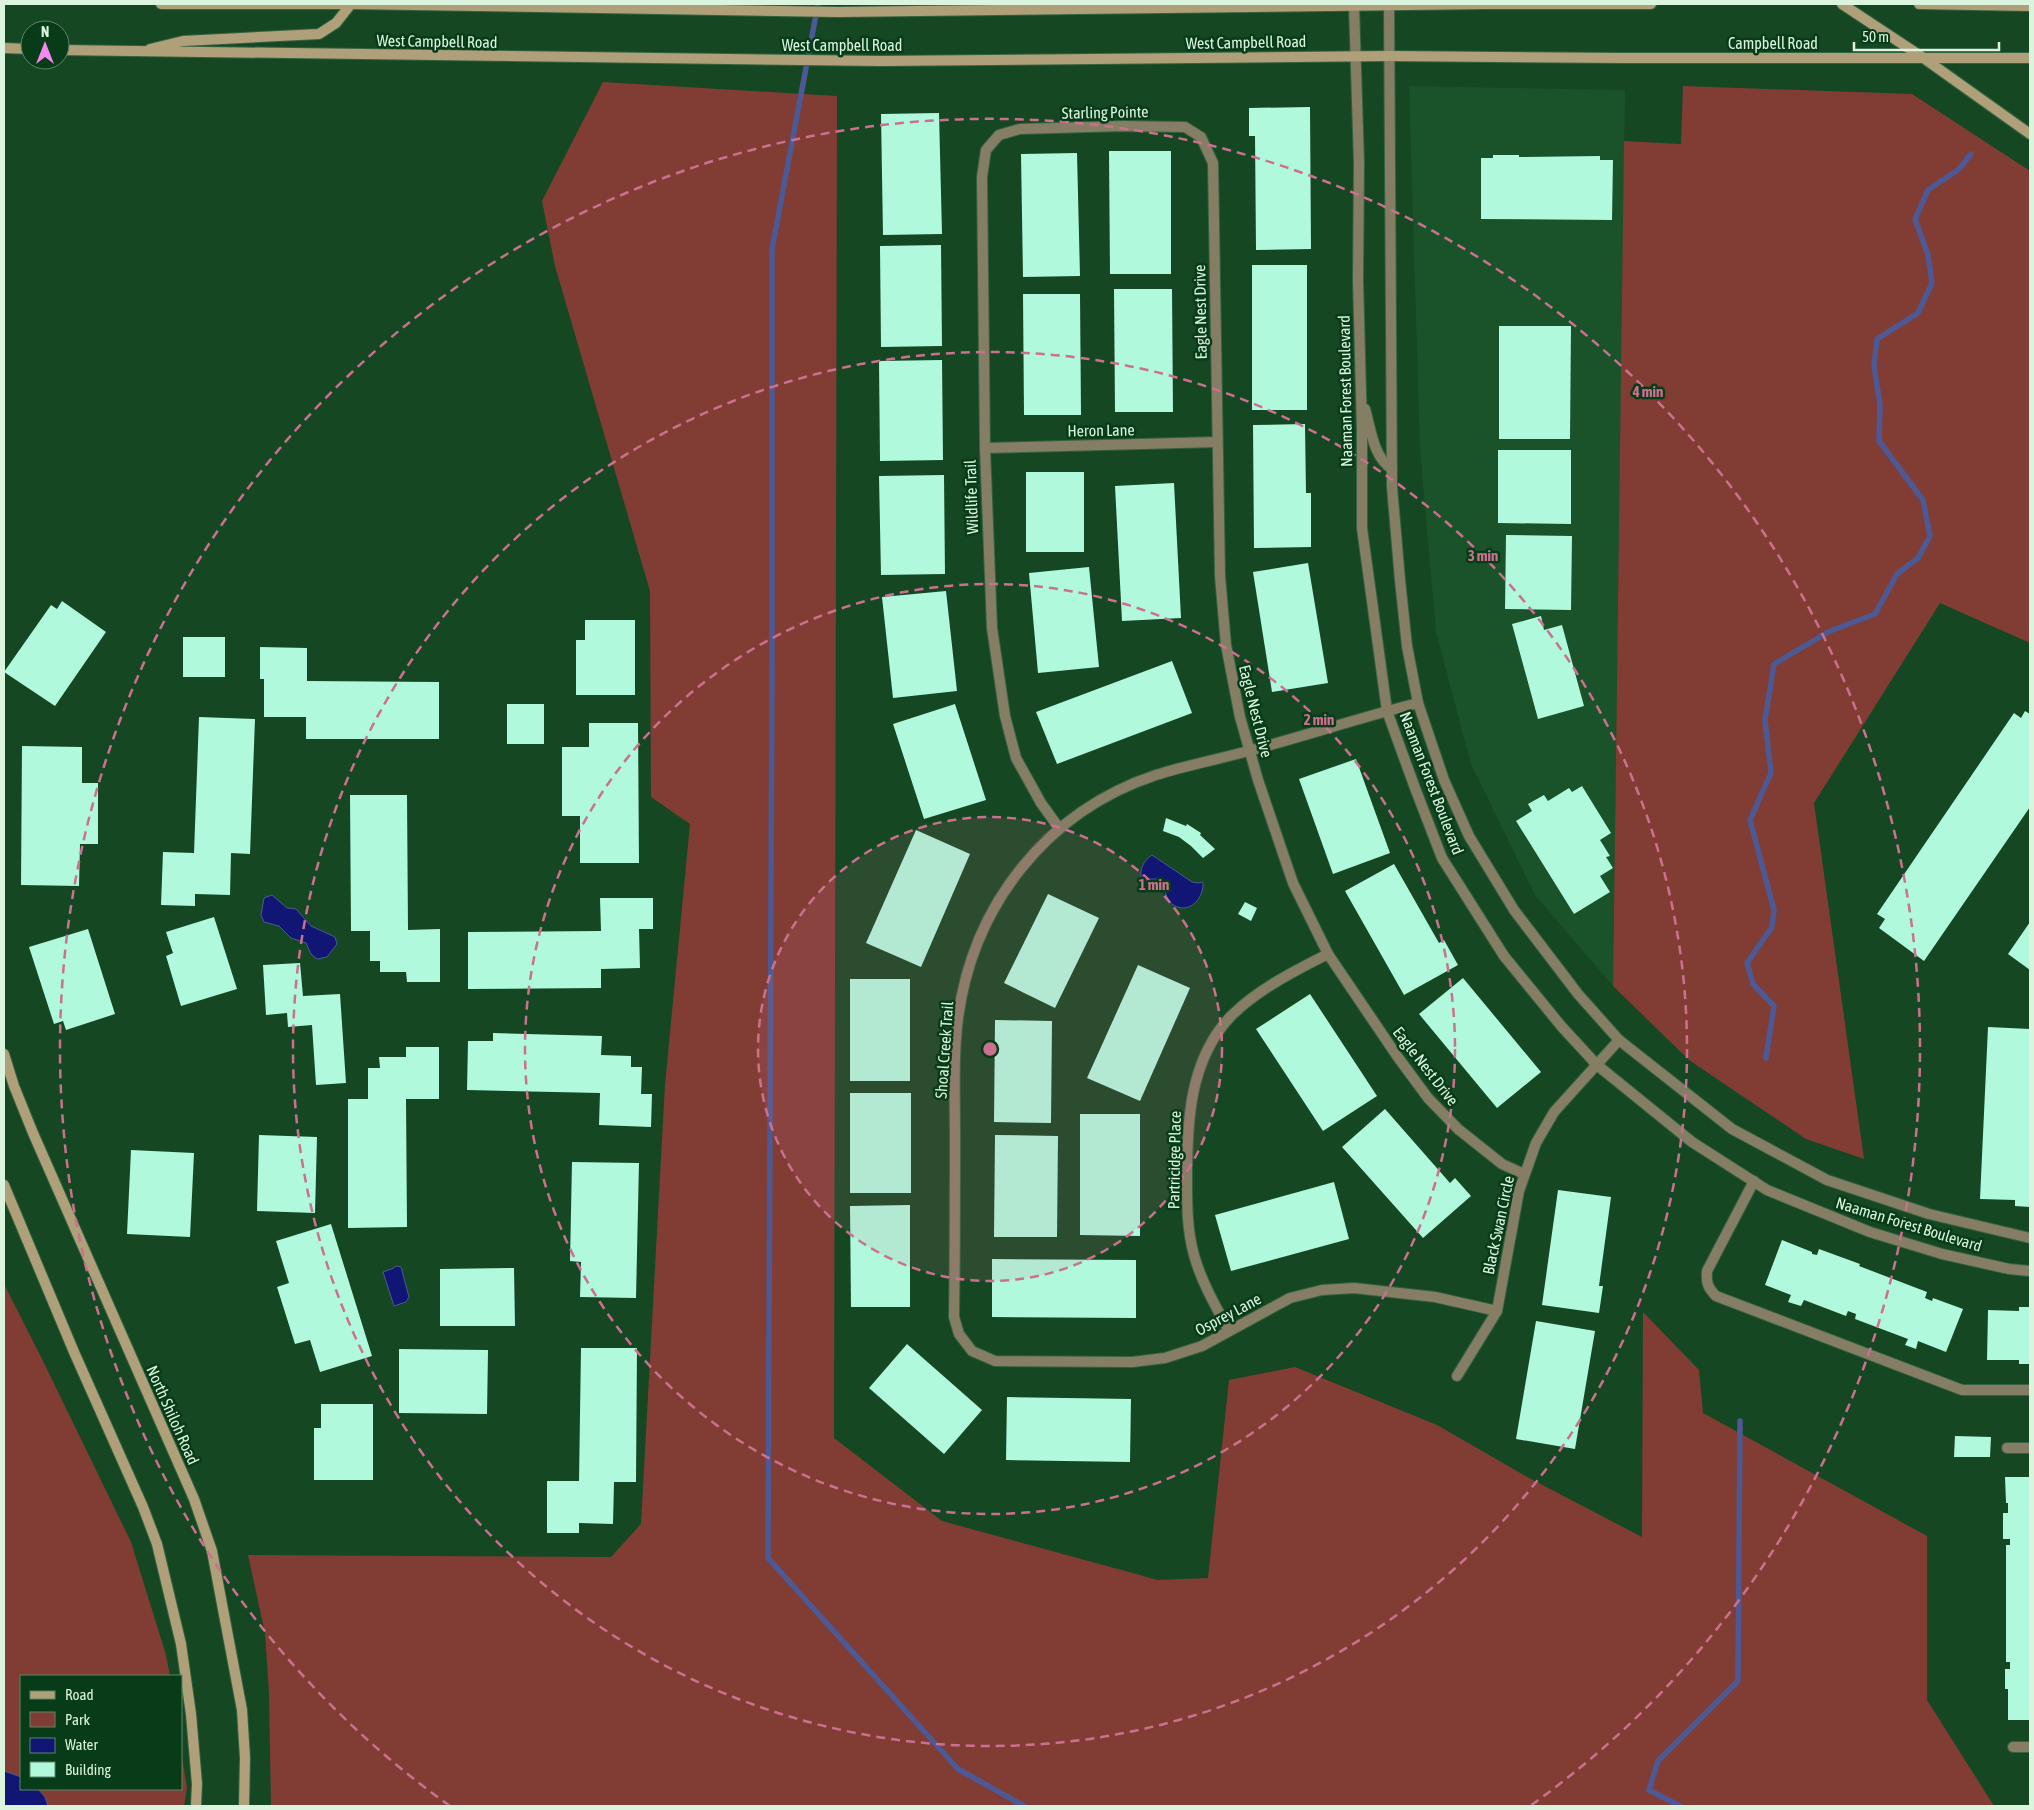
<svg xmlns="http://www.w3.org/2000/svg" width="2034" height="1810" viewBox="0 0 2034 1810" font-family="'Asap Condensed',sans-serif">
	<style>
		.built { fill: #1a5329 }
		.green { fill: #813d34 }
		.water { fill: #111674; stroke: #4d5994 }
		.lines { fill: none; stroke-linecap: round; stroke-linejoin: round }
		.stream { stroke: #4d5994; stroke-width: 5.5 }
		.building { fill: #b0f9dd }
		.minor-casing { stroke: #356341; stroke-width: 12 }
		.tertiary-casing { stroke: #356341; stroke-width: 12 }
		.secondary-casing { stroke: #356341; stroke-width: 12 }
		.minor { stroke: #867d65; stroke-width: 10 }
		.tertiary { stroke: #867d65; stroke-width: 10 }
		.secondary { stroke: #afa07a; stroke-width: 10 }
		.ring { fill: none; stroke: #cc708f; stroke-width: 2.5; stroke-dasharray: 9 6 }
		.labels { text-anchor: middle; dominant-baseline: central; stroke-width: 5; stroke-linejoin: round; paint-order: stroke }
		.street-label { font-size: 16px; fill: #daf4dd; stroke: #083c19 }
		.centre { fill: #cc708f; stroke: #083c19; stroke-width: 2.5 }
		.ring-label { font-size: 15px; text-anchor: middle; font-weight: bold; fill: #cc708f; stroke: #083c19; stroke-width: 5; stroke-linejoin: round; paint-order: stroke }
	</style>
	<rect width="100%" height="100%" fill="#154723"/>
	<path class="built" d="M1409 86 1625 90 1613 986 1535 895 1471 764 1436 632 1420 449Z"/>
	<g class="green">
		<path d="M603 82 837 96 834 1438 942 1521 1158 1580 1208 1578 1229 1380 1295 1367 1437 1425 1529 1478 1642 1537 1643 1312 1699 1370 1703 1413 1927 1536V1700L1994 1806H271L269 1693 265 1633 248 1555 611 1557 641 1524 665 1085 690 824 651 797 650 591 555 266 542 201Z"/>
		<path d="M1683 86 1912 94 2030 171V643L1940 603 1814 803 1864 1159 1806 1139 1689 1060 1613 986 1624 141 1681 144Z"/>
		<path d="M4 1284 42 1359 131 1542 166 1655 170 1676H21V1789H181V1750L187 1788 184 1806H4Z"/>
	</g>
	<g class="water">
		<path d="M1152 855 1192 882 1197 883 1203 882C1204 896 1192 914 1175 906 1164 901 1167 887 1159 879H1148L1143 884C1138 872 1142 862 1152 855Z"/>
		<path d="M272 895 287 908 296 909 311 926 335 937 337 944 327 957 317 959 311 954 306 943 291 938 279 926 264 922 261 915 264 898Z"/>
		<path d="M396 1266 401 1267 409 1297 406 1302 394 1306 383 1272 394 1268Z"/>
		<path d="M4 1771 21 1777V1789H38L45 1797 48 1806H4Z"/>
	</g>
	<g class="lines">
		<g class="stream">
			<path d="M818 4 772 249V671L768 1558 958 1769 1024 1806"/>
			<path d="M1766 1058 1774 1006 1753 984 1747 963 1772 927 1774 910 1750 820 1771 773 1765 720 1774 664 1830 631 1875 614 1897 574 1918 558 1930 536 1923 500 1879 441 1880 405 1874 366 1877 339 1918 313 1932 283 1928 255 1915 219 1928 190 1959 169 1971 154"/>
			<path d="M1680 1806 1649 1790 1658 1761 1738 1681 1740 1421"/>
		</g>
	</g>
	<g class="building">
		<path d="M1310 107 1311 249 1256 250 1255 136H1249V108Z"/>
		<path d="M939 113 942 234 883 235 881 114Z"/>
		<path d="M1109 151H1171V274H1110Z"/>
		<path d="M1077 153 1080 276 1023 277 1021 154Z"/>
		<path d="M1493 155H1519V157L1600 156V160H1613L1612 220 1481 219V158H1493Z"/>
		<path d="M941 245 942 346 881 347 880 246Z"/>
		<rect x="1252" y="265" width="55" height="145"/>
		<path d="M1114 289H1172L1173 412H1115Z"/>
		<path d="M1023 294H1080L1081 415H1024Z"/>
		<path d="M1499 326H1571L1570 439H1499Z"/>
		<path d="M942 360 943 460 880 461 879 361Z"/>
		<path d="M1305 424 1306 493H1311V547L1254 548 1253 425Z"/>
		<path d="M1498 450H1571V524L1498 523Z"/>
		<rect x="1026" y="472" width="58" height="80"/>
		<path d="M944 475 945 574 881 575 879 476Z"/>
		<path d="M1174 483 1181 618 1122 621 1115 486Z"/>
		<path d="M1506 535 1572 536 1571 610 1505 609Z"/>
		<path d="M1308 563 1328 683 1272 692 1253 572Z"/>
		<path d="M1089 567 1099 667 1038 673 1029 573Z"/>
		<path d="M946 591 957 691 893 698 882 597Z"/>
		<path d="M62 601 106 632 55 706 4 672 51 605 57 609Z"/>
		<path d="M1541 616 1544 630 1562 625 1584 706 1538 719 1512 624Z"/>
		<path d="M585 620H635V695H576V640H585Z"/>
		<rect x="183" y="637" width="42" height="40"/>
		<path d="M260 647 307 648V681L439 682V739H306V717H264V679H260Z"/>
		<path d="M1172 661 1192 713 1057 764 1036 712Z"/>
		<rect x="507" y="704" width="37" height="40"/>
		<path d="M955 704 986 800 924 819 893 724Z"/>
		<path d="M2025 711 2030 714V807L1924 961 1879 928 1885 919 1877 914 2014 713 2021 718Z"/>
		<path d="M199 717 255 719 250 854 231 853 230 895 195 894V906L161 905 163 852 194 853Z"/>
		<path d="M589 723H638L639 863H580V816H562V747H589Z"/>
		<path d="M22 746 82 747V783H98V844H80L79 886 21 885Z"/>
		<path d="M1356 759 1390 853 1333 874 1299 779Z"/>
		<path d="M1582 786 1611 833 1600 840 1610 856 1606 857 1613 868 1600 876 1610 892 1574 914 1516 821 1532 811 1528 804 1544 795 1548 801 1569 788 1572 792Z"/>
		<path d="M350 795H407L408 930 440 929V982H407L406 972H380V961H370V931H351Z"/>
		<path d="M1166 818 1186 826 1187 824 1201 833 1200 835 1215 849 1203 858 1191 846 1179 837 1163 831Z"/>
		<path d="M916 830 970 854 921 967 866 943Z"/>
		<path d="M1394 864 1439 943 1444 940 1458 965 1404 995 1345 891Z"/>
		<path d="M1048 894 1099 918 1055 1008 1004 983Z"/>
		<path d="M600 898H653V929H639L640 968 601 969V988L468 989V932L601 931Z"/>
		<path d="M1245 902 1257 908 1251 921 1238 914Z"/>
		<path d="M214 917 237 989 181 1006 166 956 173 953 166 932Z"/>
		<path d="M2030 922V970L2008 954Z"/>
		<path d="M88 929 115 1014 66 1030 63 1021 54 1024 29 947Z"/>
		<path d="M300 963 303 996 340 994 346 1083 316 1085 312 1025 288 1027 287 1013 266 1015 263 965Z"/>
		<path d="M1138 965 1190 988 1140 1101 1087 1078Z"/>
		<path d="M1463 978 1541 1072 1497 1108 1419 1014Z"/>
		<rect x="850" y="979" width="60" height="102"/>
		<path d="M1310 994 1377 1096 1323 1131 1256 1029Z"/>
		<path d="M995 1020 1052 1021 1051 1123 994 1122Z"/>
		<path d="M1988 1027 2030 1029V1207L2015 1206V1200L1980 1199Z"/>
		<path d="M493 1033 602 1036 601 1055 631 1056V1067H642L641 1094H652L651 1127 599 1125 600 1093 467 1090 468 1041H493Z"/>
		<path d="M406 1047H439V1099H406L407 1227 348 1228V1099H368V1068H380L379 1057H406Z"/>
		<rect x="850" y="1093" width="61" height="100"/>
		<path d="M1385 1109 1450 1183 1455 1178 1471 1196 1423 1238 1342 1147Z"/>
		<path d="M1080 1114H1140V1236L1080 1235Z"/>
		<path d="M259 1135 317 1137 315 1213 257 1211Z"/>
		<path d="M995 1135 1058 1136 1057 1237H994Z"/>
		<path d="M131 1150 194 1153 190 1237 127 1234Z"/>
		<path d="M572 1162 639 1163 636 1298 580 1297 581 1262 570 1261Z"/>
		<path d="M1334 1182 1349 1239 1231 1271 1215 1215Z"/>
		<path d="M1558 1190 1611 1197 1599 1286H1603L1599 1313 1542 1305Z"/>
		<path d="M910 1205V1307H851L850 1206Z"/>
		<path d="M331 1224 372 1356 320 1372 310 1340 295 1344 277 1287 289 1283 276 1241Z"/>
		<path d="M1782 1240 1812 1252V1254L1817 1255 1819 1249 1860 1264 1859 1266 1927 1292 1925 1298 1932 1301 1933 1298 1963 1309 1946 1352 1918 1341 1916 1349 1905 1345 1908 1339 1855 1319 1856 1314 1848 1311 1846 1316 1804 1300 1801 1306 1788 1302 1791 1295 1765 1285Z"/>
		<path d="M992 1259 1136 1260V1318L992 1317Z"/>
		<path d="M514 1268 515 1326H440V1269Z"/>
		<path d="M2019 1307H2030V1364H2019V1360H1987L1988 1310 2019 1311Z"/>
		<path d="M1536 1321 1595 1331 1575 1449 1516 1439Z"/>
		<path d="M907 1344 982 1410 944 1454 869 1388Z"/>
		<path d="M581 1348H637L636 1482H614L613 1524 579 1523V1533H547V1481H579Z"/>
		<path d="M399 1349 488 1350 487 1414 399 1413Z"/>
		<path d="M1007 1397 1131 1399 1130 1462 1006 1460Z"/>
		<path d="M321 1404H373V1480H314V1428H321Z"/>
		<path d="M1955 1436 1991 1437 1990 1457H1954Z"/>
		<path d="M2005 1477H2030V1720H2008V1689H2005V1669H2010V1662H2006V1545H2010V1539H2003V1513H2008V1503H2006Z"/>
	</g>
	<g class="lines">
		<g class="minor-casing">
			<g id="minor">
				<path d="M985 448 1217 442"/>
				<path d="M1418 703C1362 717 1308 735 1252 750 1220 759 1187 765 1156 775 1047 811 973 905 958 1018 953 1056 955 1097 955 1136 955 1196 955 1257 954 1317L959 1334 972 1351 995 1361 1132 1362 1165 1358 1202 1346 1290 1298 1322 1290 1354 1288 1435 1297 1497 1311"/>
				<path d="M1059 828 1041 803 1016 758 1005 716 992 628 985 448 982 177 986 150 999 135 1020 129 1123 126 1185 127 1201 137 1213 163 1220 576 1226 645 1240 717 1258 780 1293 883 1328 954 1397 1056 1428 1098 1458 1129 1502 1164 1524 1174"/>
				<path d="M1754 1181 1707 1271C1706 1283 1708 1288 1716 1296L1962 1390H2030"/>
				<path d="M1229 1331C1216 1307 1201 1281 1194 1255 1187 1230 1187 1205 1187 1179 1187 1122 1189 1059 1232 1015 1259 989 1294 971 1328 954"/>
				<path d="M1457 1376 1497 1311 1519 1191 1536 1143 1554 1112 1619 1040"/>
				<path d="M2007 1448H2030"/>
				<path d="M2013 1747H2030"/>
			</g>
		</g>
		<g class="tertiary-casing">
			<g id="tertiary">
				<path d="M1389 5 1392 487 1400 580 1407 646 1418 703 1444 780 1469 836 1514 910 1578 994 1619 1040 1732 1129 1827 1180 1929 1214 2030 1238"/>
				<path d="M1354 6 1359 163 1358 280 1362 431V528L1387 711 1415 788 1442 858 1504 956 1562 1027 1597 1065 1692 1142 1767 1190 1870 1232 1942 1254 2009 1269 2030 1271"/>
				<path d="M1365 409C1371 429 1373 457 1392 469"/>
			</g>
		</g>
		<g class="secondary-casing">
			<g id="secondary">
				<path d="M161 4H351L838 12 1485 4H1651"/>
				<path d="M1842 4 1922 57 2030 134"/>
				<path d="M1919 4 2030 6"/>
				<path d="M4 48 30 49"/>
				<path d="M150 49 183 41 319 34 336 23 351 4"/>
				<path d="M60 50 880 61 1388 56 1623 58H2030"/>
				<path d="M4 1054 14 1086 33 1133 194 1499 212 1551 242 1710 245 1758 244 1806"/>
				<path d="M4 1185 74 1352 143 1507 157 1544 181 1644 191 1714 197 1784 196 1806"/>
			</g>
		</g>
		<use href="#minor" class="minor"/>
		<use href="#tertiary" class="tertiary"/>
		<use href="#secondary" class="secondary"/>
	</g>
	<circle cx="990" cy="1049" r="232" fill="#cc708f" fill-opacity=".12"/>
	<g class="ring">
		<circle cx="990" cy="1049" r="232"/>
		<circle cx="990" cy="1049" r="465"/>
		<circle cx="990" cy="1049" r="697"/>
		<path d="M450 1806A930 930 0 1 1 1530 1806"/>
	</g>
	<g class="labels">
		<g class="street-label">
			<text transform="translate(437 41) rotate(1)">West Campbell Road</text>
			<text transform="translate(1246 42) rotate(-1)">West Campbell Road</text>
			<text x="1773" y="43">Campbell Road</text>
			<text x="842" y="45">West Campbell Road</text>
			<text transform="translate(1105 112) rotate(-1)">Starling Pointe</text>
			<text transform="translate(1200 312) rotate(-91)">Eagle Nest Drive</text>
			<text transform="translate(1345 391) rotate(-91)">Naaman Forest Boulevard</text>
			<text transform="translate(1101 430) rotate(-1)">Heron Lane</text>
			<text transform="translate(971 497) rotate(-92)">Wildlife Trail</text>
			<text transform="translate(1256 711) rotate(76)">Eagle Nest Drive</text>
			<text transform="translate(1432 783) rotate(69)">Naaman Forest Boulevard</text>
			<text transform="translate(944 1050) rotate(-86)">Shoal Creek Trail</text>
			<text transform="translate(1426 1066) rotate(52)">Eagle Nest Drive</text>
			<text transform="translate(1174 1160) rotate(-89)">Partricidge Place</text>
			<text transform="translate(1909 1224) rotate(17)">Naaman Forest Boulevard</text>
			<text transform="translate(1498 1225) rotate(-78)">Black Swan Circle</text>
			<text transform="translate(1228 1314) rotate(-28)">Osprey Lane</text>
			<text transform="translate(173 1415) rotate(66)">North Shiloh Road</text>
		</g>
	</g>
	<circle cx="990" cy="1049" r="8" class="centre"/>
	<g class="ring-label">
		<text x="1648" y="397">4 min</text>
		<text x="1483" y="561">3 min</text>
		<text x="1319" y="725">2 min</text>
		<text x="1154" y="890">1 min</text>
	</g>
	<rect width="2034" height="1810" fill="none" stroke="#daf4dd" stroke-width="10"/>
	<rect x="20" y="1675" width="162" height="115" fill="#083c19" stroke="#5c8667"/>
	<rect x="30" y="1691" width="25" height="8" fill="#afa07a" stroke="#5c8667"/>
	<text x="65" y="1700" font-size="15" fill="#daf4dd">Road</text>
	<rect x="30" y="1712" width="25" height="15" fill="#813d34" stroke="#5c8667"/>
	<text x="65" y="1725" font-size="15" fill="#daf4dd">Park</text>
	<rect x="30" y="1738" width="25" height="15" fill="#111674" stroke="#5c8667"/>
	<text x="65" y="1750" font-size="15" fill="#daf4dd">Water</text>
	<rect x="30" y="1762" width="25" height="15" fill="#b0f9dd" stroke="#5c8667"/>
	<text x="65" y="1775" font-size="15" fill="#daf4dd">Building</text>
	<g transform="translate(45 45)"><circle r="24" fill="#083c19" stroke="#5c8667"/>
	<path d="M0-4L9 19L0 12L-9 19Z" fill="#f589ef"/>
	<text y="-8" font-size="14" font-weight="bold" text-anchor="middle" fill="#daf4dd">N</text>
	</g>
	<path d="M1854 42v8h145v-8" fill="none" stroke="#daf4dd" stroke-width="2.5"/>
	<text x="1862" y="42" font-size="15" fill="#daf4dd" stroke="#083c19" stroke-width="4" paint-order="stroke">50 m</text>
</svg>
